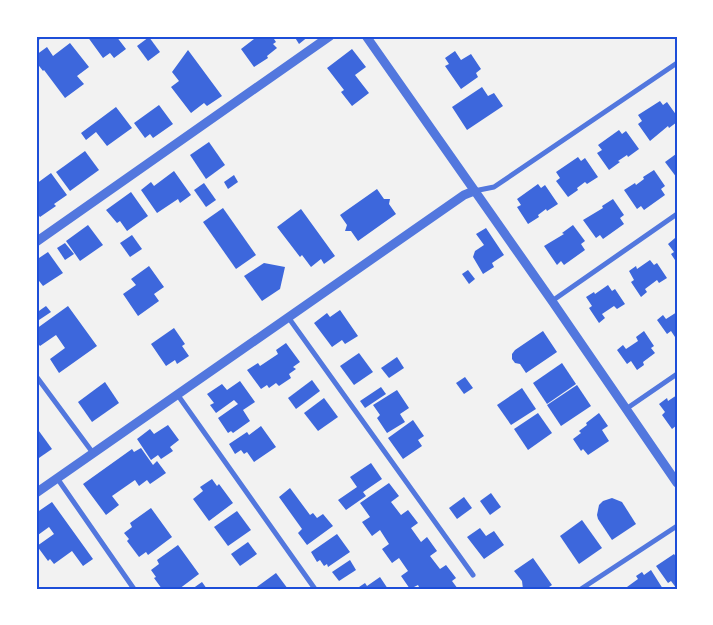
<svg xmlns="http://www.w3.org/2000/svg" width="713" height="625" viewBox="0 0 713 625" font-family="'PT Sans',sans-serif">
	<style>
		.building { fill: #3d67dc }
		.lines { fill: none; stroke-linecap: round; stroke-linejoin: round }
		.minor { stroke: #5277de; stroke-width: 5 }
		.tertiary { stroke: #5277de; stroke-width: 9 }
		.neatline { fill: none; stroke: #1d4ed8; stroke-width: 2 }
	</style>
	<rect width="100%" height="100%" fill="#f2f2f2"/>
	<g class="building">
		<path d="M87 36H116L126 49 114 58 110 53 103 58Z"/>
		<path d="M252 36H272L276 42 273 44 277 48 267 56 268 58 254 67 241 49 254 39Z"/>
		<path d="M294 36H309L299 44Z"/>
		<path d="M149 37 160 52 148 61 137 46Z"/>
		<path d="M70 43 89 67 77 76 84 84 65 98 44 70 43 71 36 62V55L47 47 53 56Z"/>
		<path d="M352 49 366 67 355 75 369 93 352 106 341 92 344 90 327 68Z"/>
		<path d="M188 50 222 96 207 106 204 103 191 113 171 87 179 81 172 72Z"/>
		<path d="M455 51 461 60 471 54 481 69 476 73 478 77 461 89 445 66 449 64 445 58Z"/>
		<path d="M482 87 488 96 494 93 503 106 467 130 452 107Z"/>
		<path d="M660 101 663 105 667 102 677 116V122L669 128 668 126 650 141 638 124 642 121 638 115Z"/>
		<path d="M159 105 173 124 153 138 150 134 145 138 134 123Z"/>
		<path d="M116 107 132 128 107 146 96 132 86 140 81 133Z"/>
		<path d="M619 130 622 134 626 131 639 149 628 157 627 155 618 161 620 162 609 170 597 153 602 150 598 145Z"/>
		<path d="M209 142 225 165 206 179 190 155Z"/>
		<path d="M85 151 99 170 70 191 56 172Z"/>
		<path d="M676 154 677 156V178L665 162Z"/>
		<path d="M578 157 581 161 585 158 598 177 587 184 585 182 577 188 578 190 568 197 556 181 560 178 556 172Z"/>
		<path d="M654 170 665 186 661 189 665 195 644 210 641 206 637 209 624 190 635 183 636 185 644 179 643 177Z"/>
		<path d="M174 171 191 195 180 203 178 199 157 213 141 190 151 182 154 186Z"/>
		<path d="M51 173 67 195 54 204 56 206 40 217 36 212V184Z"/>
		<path d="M234 175 238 182 228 189 224 182Z"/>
		<path d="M204 183 216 200 206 207 194 190Z"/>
		<path d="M538 184 541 188 545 185 558 204 547 211 546 209 538 215 539 217 528 224 517 207 521 205 517 199Z"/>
		<path d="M377 189 384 199H390L389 204 396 214 358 241 351 231H345L347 225 340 215Z"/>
		<path d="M131 192 148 216 127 231 120 221 117 223 106 210Z"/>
		<path d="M613 199 624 215 620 218 624 224 603 239 600 235 596 238 583 220 603 208 602 206Z"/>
		<path d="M223 208 256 255 236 269 203 222Z"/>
		<path d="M301 209 335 256 324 264 321 259 311 267 302 255 300 257 277 227Z"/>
		<path d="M88 225 103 245 80 261 66 241Z"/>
		<path d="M573 225 585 241 581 244 585 250 564 265 561 261 557 265 544 246 564 234 562 233Z"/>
		<path d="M486 228 504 255 492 263 494 267 483 274 473 257 475 251 484 245 476 234Z"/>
		<path d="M132 235 142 249 130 257 120 243Z"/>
		<path d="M675 238 677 240V263L671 254 674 252 668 244Z"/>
		<path d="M65 243 74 254 65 260 57 248Z"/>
		<path d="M48 252 63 273 43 286 36 277V260Z"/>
		<path d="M650 260 654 265 657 263 667 278 659 283 657 280 645 289 647 292 641 297 631 282 634 280 629 271 636 266 637 269Z"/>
		<path d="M264 263 285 267 280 289 262 301 244 276Z"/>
		<path d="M149 266 164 287 154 294 159 301 138 316 123 294 136 285 131 279Z"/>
		<path d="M468 270 475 279 469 284 462 274Z"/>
		<path d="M608 285 612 291 615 289 625 304 617 309 614 306 602 314 605 318 599 323 589 308 592 306 586 297 594 292 595 294Z"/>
		<path d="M46 306 51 312 36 322V313Z"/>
		<path d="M68 306 97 346 59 373 50 359 65 348 56 335 40 346 36 341V329Z"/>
		<path d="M340 310 358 336 345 344 342 340 332 347 314 323 327 313 330 317Z"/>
		<path d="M677 312V340L671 331 667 334 657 320 663 315 666 319Z"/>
		<path d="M174 328 185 344 182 346 189 356 177 364 175 360 166 366 151 344Z"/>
		<path d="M543 331 557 352 526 373 520 364 515 363 512 359V354L515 350Z"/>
		<path d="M644 331 654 346 651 348 655 353 643 362 644 365 637 370 631 361 627 364 617 350 623 345 626 349 638 341 636 337Z"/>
		<path d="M286 343 300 362 293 367 296 369 289 374 291 378 279 386 276 383 269 388 267 385 261 389 247 370 258 363 260 366 278 354 276 350Z"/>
		<path d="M359 353 373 372 354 385 340 366Z"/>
		<path d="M397 357 404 368 389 378 381 368Z"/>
		<path d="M562 363 576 384 547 404 533 383Z"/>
		<path d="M465 377 473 388 464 394 456 383Z"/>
		<path d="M312 380 320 391 296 409 288 398Z"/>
		<path d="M240 381 255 402 243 410 250 421 233 433 231 431 228 433 218 418 238 404 234 400 216 413 210 405 214 403 207 394 222 384 227 390Z"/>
		<path d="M105 382 119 403 92 422 78 402Z"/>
		<path d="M577 385 591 406 561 426 547 405Z"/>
		<path d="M381 387 386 394 365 408 360 401Z"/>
		<path d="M522 388 536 409 511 425 497 405Z"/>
		<path d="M397 390 409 408 400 414 405 422 387 433 377 418 380 415 373 405Z"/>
		<path d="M677 395V420L675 421 677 425 672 429 662 415 665 412 659 404 667 398 668 401Z"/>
		<path d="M324 398 338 417 318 431 304 413Z"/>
		<path d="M538 413 552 433 528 450 514 429Z"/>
		<path d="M599 413 608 426 602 430 609 441 588 455 583 449 581 451 573 439 581 433 579 431 587 425 586 423Z"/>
		<path d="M413 420 424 436 418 440 422 446 403 459 388 438Z"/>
		<path d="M168 425 179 440 170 447 173 451 161 459 158 455 151 460 137 439 150 429 154 434Z"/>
		<path d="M261 426 276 447 254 462 247 452 244 454 241 450 235 454 229 444 247 432 249 435Z"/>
		<path d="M36 427 52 449 36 460Z"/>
		<path d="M141 448 153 465 157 461 166 473 150 484 147 480 139 486 135 480 112 496 119 505 106 515 83 484 132 449 134 452Z"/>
		<path d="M371 463 382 479 363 492 366 496 346 510 338 500 357 487 350 477Z"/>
		<path d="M212 479 217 486 219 484 233 503 209 521 193 499 203 491 200 487Z"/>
		<path d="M389 483 399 496 391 502 401 515 408 510 418 523 411 528 421 542 427 537 437 551 430 556 440 569 446 565 456 578 452 581 458 589H420L418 585 410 589 401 576 408 571 399 558 392 563 382 549 389 544 380 530 372 536 362 522 370 517 360 503Z"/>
		<path d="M290 488 310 515 313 513 317 518 323 514 333 526 307 545 298 533 302 529 279 497Z"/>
		<path d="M491 493 501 507 490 515 480 501Z"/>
		<path d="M464 497 472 508 457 519 449 508Z"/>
		<path d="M612 498 622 502 636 524 612 540 598 519 597 515 599 505 603 501Z"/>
		<path d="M52 502 93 559 83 566 72 551 54 564 50 559 48 561 37 546 54 534 49 527 38 535 36 532V513Z"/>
		<path d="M151 508 172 537 148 555 146 552 139 557 127 541 129 539 124 533 132 527 130 523Z"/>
		<path d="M237 511 251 530 228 546 214 527Z"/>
		<path d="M582 520 602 548 579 564 560 536Z"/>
		<path d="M480 528 486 536 494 531 504 545 484 559 467 537Z"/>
		<path d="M337 534 350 552 328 567 327 564 324 566 320 560 317 562 311 552Z"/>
		<path d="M248 542 257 554 240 566 231 554Z"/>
		<path d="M178 545 199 574 179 589H162L154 578 156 577 151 570 159 564 157 560Z"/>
		<path d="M674 554 677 558V589L671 581 668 583 656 566Z"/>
		<path d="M533 558 552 585 546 589H523L522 581 514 571Z"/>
		<path d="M350 560 356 570 339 581 332 572Z"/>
		<path d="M651 570 663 589H628L627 587 638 579 636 576 642 572 644 575Z"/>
		<path d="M276 573 288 589H254Z"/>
		<path d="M380 577 388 589H356L365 583 367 586Z"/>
		<path d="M202 582 207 589H192Z"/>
	</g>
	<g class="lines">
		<g class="minor">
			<path d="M36 39 40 36"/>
			<path d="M474 191 494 187 677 63"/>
			<path d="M552 301 677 214"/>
			<path d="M288 317 473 575"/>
			<path d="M36 376 93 453"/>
			<path d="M177 394 315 589"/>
			<path d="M626 409 677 374"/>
			<path d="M57 478 134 589"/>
			<path d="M581 589 677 526"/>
		</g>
		<g class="tertiary">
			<path d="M366 36 552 301 677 483"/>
			<path d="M36 242 330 36"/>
			<path d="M36 493 464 195 474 191"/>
		</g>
	</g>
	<rect width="713" height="625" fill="none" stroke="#ffffff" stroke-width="75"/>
	<rect x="38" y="38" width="638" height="550" class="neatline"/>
</svg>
